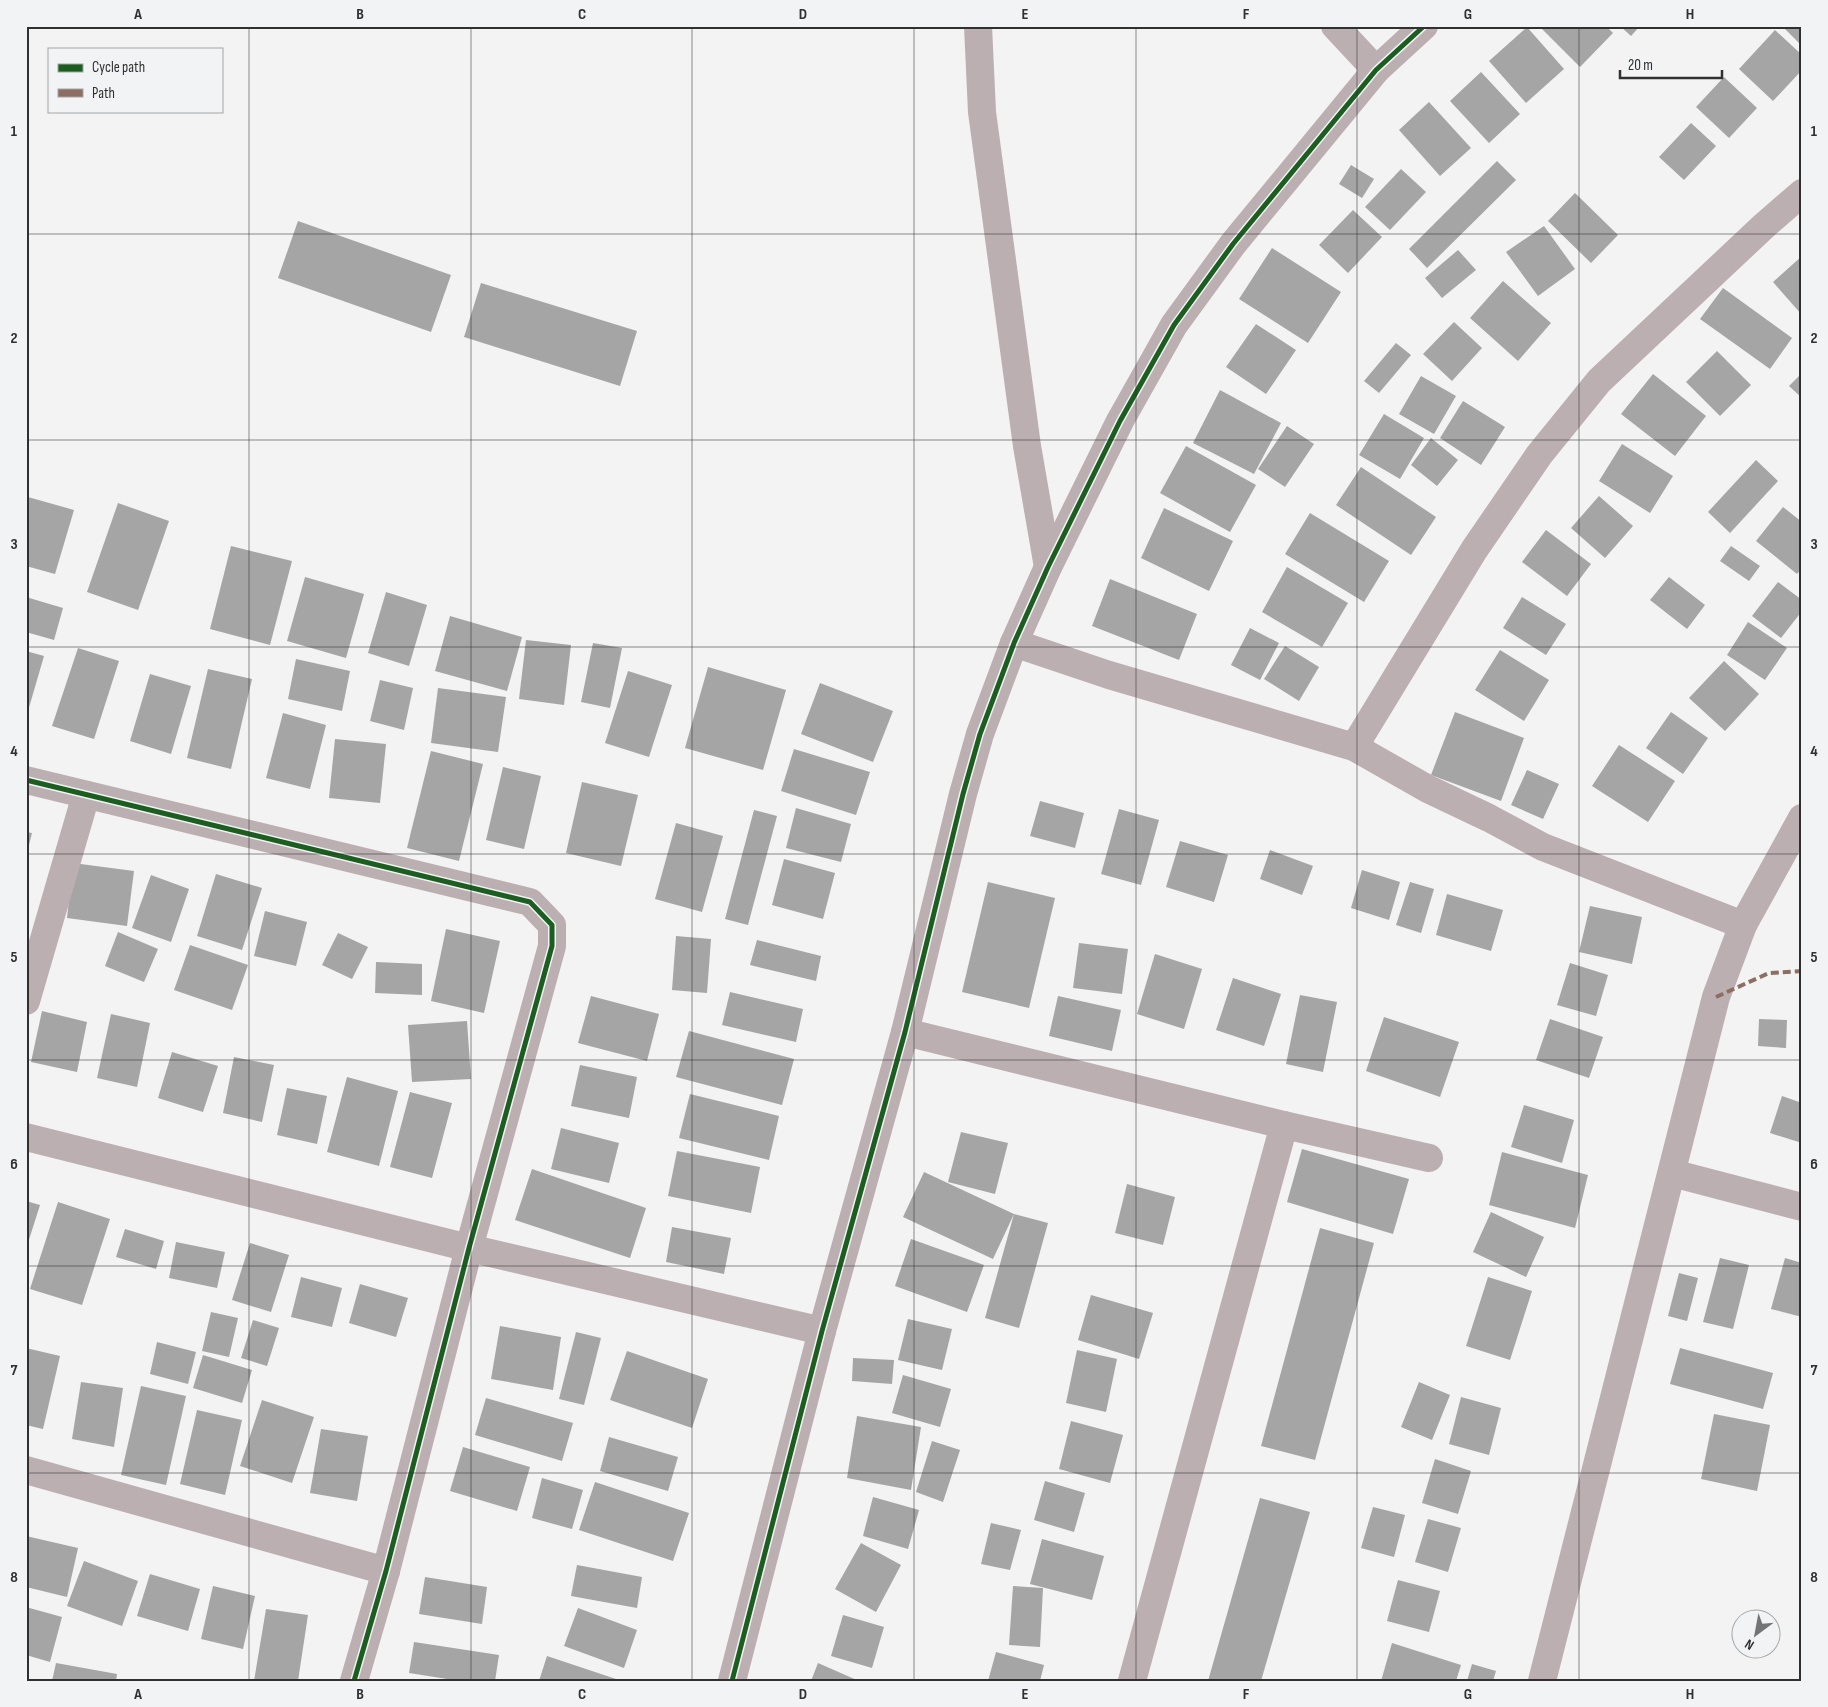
<svg xmlns="http://www.w3.org/2000/svg" width="1828" height="1707" viewBox="0 0 1828 1707" font-family="'Sofia Sans Condensed',sans-serif">
	<style>
		.building { fill: #a5a5a5 }
		.lines { fill: none; stroke-linecap: round; stroke-linejoin: round }
		.street { stroke: #bbafb2; stroke-width: 28 }
		.quiet { stroke: #8d6e63; stroke-width: 4; stroke-dasharray: 8 4; stroke-linecap: butt }
		.cycleway-casing { stroke: #f2f3f4; stroke-width: 8 }
		.cycleway { stroke: #1b5e20; stroke-width: 5 }
		.grid { fill: none; stroke: #303030; stroke-width: 1; stroke-opacity: 0.55 }
		.neatline { fill: none; stroke: #303030; stroke-width: 2 }
		.grid-label { font-size: 16px; text-anchor: middle; font-weight: bold; fill: #303030 }
	</style>
	<rect width="100%" height="100%" fill="#f3f3f3"/>
	<g class="building">
		<path d="M1539 26H1606L1613 33 1580 67Z"/>
		<path d="M1620 26H1640L1631 36Z"/>
		<path d="M1782 26H1802V46Z"/>
		<path d="M1527 27 1564 69 1526 103 1489 61Z"/>
		<path d="M1775 30 1802 55V70L1773 101 1739 69Z"/>
		<path d="M1481 72 1520 114 1489 143 1450 101Z"/>
		<path d="M1724 77 1757 108 1729 138 1696 107Z"/>
		<path d="M1429 102 1471 148 1440 176 1399 130Z"/>
		<path d="M1691 123 1716 146 1684 180 1659 157Z"/>
		<path d="M1497 161 1516 180 1427 268 1409 249Z"/>
		<path d="M1351 165 1374 179 1362 198 1339 184Z"/>
		<path d="M1401 169 1426 192 1390 230 1365 207Z"/>
		<path d="M1575 193 1618 235 1591 263 1548 221Z"/>
		<path d="M1353 210 1382 237 1348 273 1319 245Z"/>
		<path d="M298 221 451 275 431 332 278 278Z"/>
		<path d="M1544 226 1575 269 1538 296 1506 252Z"/>
		<path d="M1272 248 1341 292 1308 343 1239 299Z"/>
		<path d="M1458 250 1476 270 1442 298 1425 278Z"/>
		<path d="M1802 256V315L1773 282Z"/>
		<path d="M1503 281 1551 323 1518 361 1470 318Z"/>
		<path d="M481 283 637 331 620 386 464 337Z"/>
		<path d="M1723 288 1792 338 1770 369 1700 319Z"/>
		<path d="M1454 322 1482 348 1452 381 1423 354Z"/>
		<path d="M1256 324 1296 350 1266 394 1226 367Z"/>
		<path d="M1396 343 1411 355 1379 393 1364 381Z"/>
		<path d="M1717 351 1751 385 1720 416 1686 382Z"/>
		<path d="M1802 373V398L1789 386Z"/>
		<path d="M1653 374 1706 416 1675 456 1621 414Z"/>
		<path d="M1421 376 1456 396 1434 434 1399 414Z"/>
		<path d="M1220 390 1281 423 1254 474 1193 443Z"/>
		<path d="M1463 401 1505 427 1481 465 1440 438Z"/>
		<path d="M1384 414 1424 438 1400 479 1359 455Z"/>
		<path d="M1287 426 1314 444 1285 487 1258 469Z"/>
		<path d="M1431 438 1458 460 1437 486 1411 465Z"/>
		<path d="M1622 444 1673 476 1650 513 1599 481Z"/>
		<path d="M1186 446 1256 485 1230 532 1160 493Z"/>
		<path d="M1756 460 1778 481 1730 533 1708 512Z"/>
		<path d="M1361 467 1436 517 1411 555 1336 505Z"/>
		<path d="M1599 496 1633 526 1605 558 1571 528Z"/>
		<path d="M28 497 74 510 55 574 26 566V503Z"/>
		<path d="M118 503 169 521 138 610 87 592Z"/>
		<path d="M1783 507 1802 522V568L1797 574 1756 541Z"/>
		<path d="M1164 508 1233 541 1209 591 1141 558Z"/>
		<path d="M1310 513 1389 561 1364 602 1285 554Z"/>
		<path d="M1546 530 1591 564 1567 596 1522 562Z"/>
		<path d="M231 546 292 561 270 645 210 629Z"/>
		<path d="M1731 546 1760 566 1749 581 1720 561Z"/>
		<path d="M1287 567 1348 603 1322 647 1262 612Z"/>
		<path d="M305 577 364 594 346 658 287 641Z"/>
		<path d="M1669 577 1705 605 1687 629 1650 600Z"/>
		<path d="M1110 579 1197 614 1179 660 1092 626Z"/>
		<path d="M1778 582 1802 600V611L1781 638 1752 616Z"/>
		<path d="M386 592 427 605 409 666 368 653Z"/>
		<path d="M26 597 63 608 54 640 26 632Z"/>
		<path d="M1522 597 1566 624 1546 655 1503 628Z"/>
		<path d="M450 616 522 637 507 691 435 671Z"/>
		<path d="M1748 622 1787 648 1765 680 1727 655Z"/>
		<path d="M1250 628 1279 643 1260 680 1231 665Z"/>
		<path d="M526 640 571 645 564 705 519 699Z"/>
		<path d="M593 643 622 648 610 708 581 702Z"/>
		<path d="M1285 646 1319 667 1299 701 1264 679Z"/>
		<path d="M78 648 119 661 94 739 52 726Z"/>
		<path d="M1500 650 1549 680 1524 721 1475 690Z"/>
		<path d="M26 651 44 656 28 711 26 710Z"/>
		<path d="M296 659 350 671 342 711 288 699Z"/>
		<path d="M1724 661 1759 694 1725 731 1689 698Z"/>
		<path d="M708 667 786 690 763 770 685 748Z"/>
		<path d="M208 669 252 679 231 769 187 758Z"/>
		<path d="M628 671 672 685 649 757 605 743Z"/>
		<path d="M150 674 191 686 171 754 130 741Z"/>
		<path d="M380 680 413 688 404 730 370 721Z"/>
		<path d="M820 683 893 711 873 762 801 734Z"/>
		<path d="M438 688 506 697 498 752 431 743Z"/>
		<path d="M1455 712 1524 738 1501 801 1431 775Z"/>
		<path d="M1671 712 1708 738 1683 774 1646 748Z"/>
		<path d="M283 713 326 725 310 789 266 778Z"/>
		<path d="M335 739 386 744 380 803 329 798Z"/>
		<path d="M1619 745 1675 781 1648 822 1592 786Z"/>
		<path d="M794 749 870 772 856 815 781 791Z"/>
		<path d="M431 751 483 764 459 861 407 848Z"/>
		<path d="M503 767 541 776 524 849 486 840Z"/>
		<path d="M1527 770 1559 784 1543 819 1511 805Z"/>
		<path d="M582 782 638 795 621 866 566 853Z"/>
		<path d="M1040 801 1084 813 1075 848 1030 836Z"/>
		<path d="M796 808 851 824 841 862 786 848Z"/>
		<path d="M1119 809 1159 820 1141 885 1101 874Z"/>
		<path d="M754 810 777 816 748 925 725 919Z"/>
		<path d="M676 823 723 836 702 912 655 899Z"/>
		<path d="M26 832 32 833 27 853H26Z"/>
		<path d="M1180 841 1228 855 1214 902 1166 887Z"/>
		<path d="M1270 850 1313 866 1302 895 1260 879Z"/>
		<path d="M784 859 835 873 823 919 772 905Z"/>
		<path d="M73 863 134 871 127 926 67 918Z"/>
		<path d="M1362 870 1400 882 1389 920 1351 908Z"/>
		<path d="M216 874 262 888 242 950 197 936Z"/>
		<path d="M151 875 189 889 171 942 132 928Z"/>
		<path d="M988 882 1055 898 1029 1008 962 992Z"/>
		<path d="M1410 882 1434 889 1421 933 1396 925Z"/>
		<path d="M1447 894 1503 910 1491 951 1436 935Z"/>
		<path d="M1590 906 1642 917 1632 964 1579 952Z"/>
		<path d="M265 911 307 922 296 966 254 956Z"/>
		<path d="M446 929 500 941 484 1013 431 1001Z"/>
		<path d="M118 932 158 949 144 982 105 966Z"/>
		<path d="M338 933 368 947 352 979 322 965Z"/>
		<path d="M676 936 711 939 707 993 672 990Z"/>
		<path d="M757 940 821 956 816 981 750 965Z"/>
		<path d="M1079 943 1128 949 1122 994 1073 988Z"/>
		<path d="M190 945 248 965 232 1010 174 990Z"/>
		<path d="M1155 954 1202 969 1184 1029 1137 1014Z"/>
		<path d="M376 962 422 964V995L375 993Z"/>
		<path d="M1570 963 1608 975 1596 1016 1557 1005Z"/>
		<path d="M1233 978 1281 994 1264 1046 1216 1030Z"/>
		<path d="M730 992 803 1009 796 1042 722 1025Z"/>
		<path d="M1300 995 1337 1002 1323 1072 1286 1064Z"/>
		<path d="M591 996 659 1014 647 1061 578 1043Z"/>
		<path d="M1058 996 1121 1010 1112 1051 1049 1036Z"/>
		<path d="M42 1011 87 1022 77 1072 31 1062Z"/>
		<path d="M111 1014 150 1023 137 1087 97 1078Z"/>
		<path d="M1384 1017 1459 1042 1440 1097 1366 1071Z"/>
		<path d="M1550 1019 1603 1037 1589 1078 1536 1060Z"/>
		<path d="M1759 1019 1787 1020 1786 1048 1758 1046Z"/>
		<path d="M467 1021 471 1079 412 1082 408 1025Z"/>
		<path d="M689 1031 794 1059 782 1105 676 1077Z"/>
		<path d="M172 1052 218 1066 203 1112 158 1098Z"/>
		<path d="M234 1057 274 1065 262 1122 223 1113Z"/>
		<path d="M580 1065 637 1077 629 1118 571 1106Z"/>
		<path d="M347 1077 398 1091 379 1166 327 1152Z"/>
		<path d="M287 1088 327 1096 317 1144 277 1135Z"/>
		<path d="M410 1092 452 1103 432 1178 390 1167Z"/>
		<path d="M690 1094 779 1116 769 1160 679 1138Z"/>
		<path d="M1782 1096 1802 1103V1143L1770 1133Z"/>
		<path d="M1524 1105 1574 1120 1562 1163 1511 1147Z"/>
		<path d="M561 1128 619 1143 609 1183 551 1169Z"/>
		<path d="M961 1132 1008 1143 995 1194 948 1182Z"/>
		<path d="M1302 1149 1409 1179 1393 1234 1287 1202Z"/>
		<path d="M677 1151 760 1167 751 1213 668 1196Z"/>
		<path d="M1502 1152 1588 1175 1575 1228 1489 1205Z"/>
		<path d="M532 1169 646 1208 630 1258 515 1220Z"/>
		<path d="M924 1172 1014 1214 1048 1223 1019 1328 985 1318 1014 1214 993 1259 903 1217Z"/>
		<path d="M1127 1184 1175 1197 1163 1245 1115 1233Z"/>
		<path d="M26 1201 40 1205 27 1246H26Z"/>
		<path d="M58 1202 110 1219 82 1305 30 1289Z"/>
		<path d="M1491 1212 1544 1237 1526 1277 1473 1252Z"/>
		<path d="M672 1227 731 1238 724 1274 666 1262Z"/>
		<path d="M1320 1228 1374 1243 1315 1460 1261 1446Z"/>
		<path d="M125 1229 164 1241 156 1269 116 1257Z"/>
		<path d="M911 1239 984 1265 967 1312 895 1286Z"/>
		<path d="M176 1242 225 1252 217 1288 169 1278Z"/>
		<path d="M250 1243 289 1255 271 1312 232 1300Z"/>
		<path d="M1720 1258 1749 1265 1733 1329 1703 1322Z"/>
		<path d="M1785 1258 1802 1263V1317L1771 1309Z"/>
		<path d="M1679 1273 1698 1278 1687 1321 1668 1316Z"/>
		<path d="M301 1277 342 1288 332 1327 291 1317Z"/>
		<path d="M1488 1277 1532 1291 1510 1360 1466 1346Z"/>
		<path d="M360 1284 408 1298 396 1337 349 1323Z"/>
		<path d="M1091 1295 1153 1313 1139 1359 1078 1340Z"/>
		<path d="M211 1312 238 1318 229 1357 202 1351Z"/>
		<path d="M908 1319 952 1329 942 1370 898 1360Z"/>
		<path d="M253 1320 279 1328 267 1366 241 1358Z"/>
		<path d="M500 1326 561 1337 553 1390 491 1379Z"/>
		<path d="M576 1332 601 1338 584 1405 559 1399Z"/>
		<path d="M157 1342 196 1352 188 1384 150 1374Z"/>
		<path d="M26 1348 60 1356 43 1429 26 1425Z"/>
		<path d="M1680 1348 1773 1373 1763 1409 1670 1384Z"/>
		<path d="M1077 1350 1117 1359 1106 1412 1066 1403Z"/>
		<path d="M627 1351 708 1379 692 1428 610 1400Z"/>
		<path d="M203 1355 252 1370 242 1403 193 1388Z"/>
		<path d="M853 1358 894 1360 892 1384 852 1381Z"/>
		<path d="M903 1375 951 1389 940 1427 892 1413Z"/>
		<path d="M81 1382 123 1388 114 1447 72 1439Z"/>
		<path d="M1419 1382 1450 1395 1432 1440 1401 1427Z"/>
		<path d="M141 1386 186 1396 166 1485 121 1475Z"/>
		<path d="M1461 1397 1501 1408 1489 1455 1449 1444Z"/>
		<path d="M486 1398 573 1423 562 1461 475 1435Z"/>
		<path d="M262 1400 314 1417 292 1483 240 1466Z"/>
		<path d="M197 1410 242 1420 225 1495 180 1484Z"/>
		<path d="M1714 1414 1770 1425 1757 1491 1701 1479Z"/>
		<path d="M857 1416 921 1427 911 1490 847 1478Z"/>
		<path d="M1071 1421 1123 1435 1110 1483 1059 1469Z"/>
		<path d="M321 1429 368 1436 357 1501 310 1493Z"/>
		<path d="M609 1437 678 1457 668 1491 600 1471Z"/>
		<path d="M932 1441 960 1450 943 1502 916 1492Z"/>
		<path d="M463 1447 530 1467 517 1511 450 1491Z"/>
		<path d="M1435 1459 1471 1471 1458 1514 1422 1503Z"/>
		<path d="M542 1478 583 1490 572 1529 532 1518Z"/>
		<path d="M1045 1481 1085 1493 1074 1532 1034 1520Z"/>
		<path d="M595 1482 689 1513 673 1561 579 1530Z"/>
		<path d="M873 1497 919 1510 908 1549 863 1536Z"/>
		<path d="M1260 1498 1310 1512 1261 1681H1208Z"/>
		<path d="M1373 1507 1405 1515 1394 1557 1361 1548Z"/>
		<path d="M1428 1519 1461 1528 1448 1572 1415 1562Z"/>
		<path d="M991 1523 1021 1530 1010 1570 981 1564Z"/>
		<path d="M26 1536 78 1548 67 1597 26 1587Z"/>
		<path d="M1042 1539 1104 1556 1092 1600 1030 1584Z"/>
		<path d="M861 1543 901 1565 876 1612 835 1589Z"/>
		<path d="M84 1561 138 1581 122 1626 67 1606Z"/>
		<path d="M577 1565 642 1577 637 1608 571 1596Z"/>
		<path d="M150 1574 200 1589 188 1631 137 1616Z"/>
		<path d="M425 1577 487 1587 482 1624 419 1614Z"/>
		<path d="M1398 1580 1440 1591 1429 1632 1387 1621Z"/>
		<path d="M213 1586 255 1596 243 1649 201 1639Z"/>
		<path d="M1013 1586 1043 1588 1040 1647 1009 1645Z"/>
		<path d="M26 1607 62 1617 50 1662 26 1655Z"/>
		<path d="M578 1608 637 1630 624 1668 564 1646Z"/>
		<path d="M266 1609 308 1615 298 1681H254Z"/>
		<path d="M843 1615 884 1627 872 1668 831 1656Z"/>
		<path d="M414 1642 499 1655 495 1681H460L409 1673Z"/>
		<path d="M1392 1643 1461 1665 1456 1681H1381Z"/>
		<path d="M996 1652 1044 1665 1040 1681H988Z"/>
		<path d="M547 1656 619 1680V1681H539Z"/>
		<path d="M56 1663 117 1674 116 1681H52Z"/>
		<path d="M818 1663 859 1681H811Z"/>
		<path d="M1472 1664 1496 1671 1493 1681H1467Z"/>
	</g>
	<g class="lines">
		<g class="street">
			<path d="M978 26 982 112 1027 446 1048 567"/>
			<path d="M1335 26 1376 70"/>
			<path d="M1014 643 1109 675 1354 747 1428 789 1489 818 1543 847 1743 925"/>
			<path d="M1354 747 1474 550 1539 455 1599 381 1765 225 1802 193"/>
			<path d="M26 780 530 902 552 925V946L469 1248 386 1571 354 1681"/>
			<path d="M26 1001 86 795"/>
			<path d="M905 1032 1284 1125 1429 1158"/>
			<path d="M26 1137 469 1248 822 1331"/>
			<path d="M1672 1173 1802 1207"/>
			<path d="M26 1470 386 1571"/>
			<path d="M732 1681 822 1331 905 1032 963 794 980 734 1014 643 1048 567 1120 421 1174 325 1233 244 1376 70 1424 26"/>
			<path d="M1132 1681 1284 1125"/>
			<path d="M1542 1681 1716 997 1743 925 1802 818"/>
		</g>
		<path class="quiet" d="M1716 997 1769 973 1802 971"/>
		<g class="cycleway-casing">
			<g id="cycleway">
				<path d="M26 780 530 902 552 925V946L469 1248 386 1571 354 1681"/>
				<path d="M732 1681 822 1331 905 1032 963 794 980 734 1014 643 1048 567 1120 421 1174 325 1233 244 1376 70 1424 26"/>
			</g>
		</g>
		<use href="#cycleway" class="cycleway"/>
	</g>
	<path class="grid" d="M249 26V1681M471 26V1681M692 26V1681M914 26V1681M1136 26V1681M1357 26V1681M1579 26V1681M26 234H1802M26 440H1802M26 647H1802M26 854H1802M26 1060H1802M26 1266H1802M26 1473H1802"/>
	<rect width="1828" height="1707" fill="none" stroke="#f2f3f4" stroke-width="55"/>
	<rect x="48" y="48" width="175" height="65" fill="#f2f3f4" stroke="#a4a5a6"/>
	<rect x="58" y="64" width="25" height="8" fill="#1b5e20" stroke="#a4a5a6"/>
	<text x="92" y="72" font-size="15" fill="#303030">Cycle path</text>
	<rect x="58" y="89" width="25" height="8" fill="#8d6e63" stroke="#a4a5a6"/>
	<text x="92" y="98" font-size="15" fill="#303030">Path</text>
	<g transform="translate(1756 1634) rotate(212)"><circle r="24" fill="#f2f3f4" stroke="#a4a5a6"/>
	<path d="M0-4L9 19L0 12L-9 19Z" fill="#747474"/>
	<text y="-8" font-size="14" font-weight="bold" text-anchor="middle" fill="#303030">N</text>
	</g>
	<path d="M1620 70v8h102v-8" fill="none" stroke="#303030" stroke-width="2.5"/>
	<text x="1628" y="70" font-size="15" fill="#303030" stroke="#f2f3f4" stroke-width="4" paint-order="stroke">20 m</text>
	<rect x="28" y="28" width="1772" height="1652" class="neatline"/>
	<g class="grid-label">
		<text x="138" y="19">A</text>
		<text x="360" y="19">B</text>
		<text x="582" y="19">C</text>
		<text x="803" y="19">D</text>
		<text x="1025" y="19">E</text>
		<text x="1246" y="19">F</text>
		<text x="1468" y="19">G</text>
		<text x="1690" y="19">H</text>
		<text x="14" y="136">1</text>
		<text x="1814" y="136">1</text>
		<text x="14" y="343">2</text>
		<text x="1814" y="343">2</text>
		<text x="14" y="549">3</text>
		<text x="1814" y="549">3</text>
		<text x="14" y="756">4</text>
		<text x="1814" y="756">4</text>
		<text x="14" y="962">5</text>
		<text x="1814" y="962">5</text>
		<text x="14" y="1169">6</text>
		<text x="1814" y="1169">6</text>
		<text x="14" y="1375">7</text>
		<text x="1814" y="1375">7</text>
		<text x="14" y="1582">8</text>
		<text x="1814" y="1582">8</text>
		<text x="138" y="1699">A</text>
		<text x="360" y="1699">B</text>
		<text x="582" y="1699">C</text>
		<text x="803" y="1699">D</text>
		<text x="1025" y="1699">E</text>
		<text x="1246" y="1699">F</text>
		<text x="1468" y="1699">G</text>
		<text x="1690" y="1699">H</text>
	</g>
</svg>
